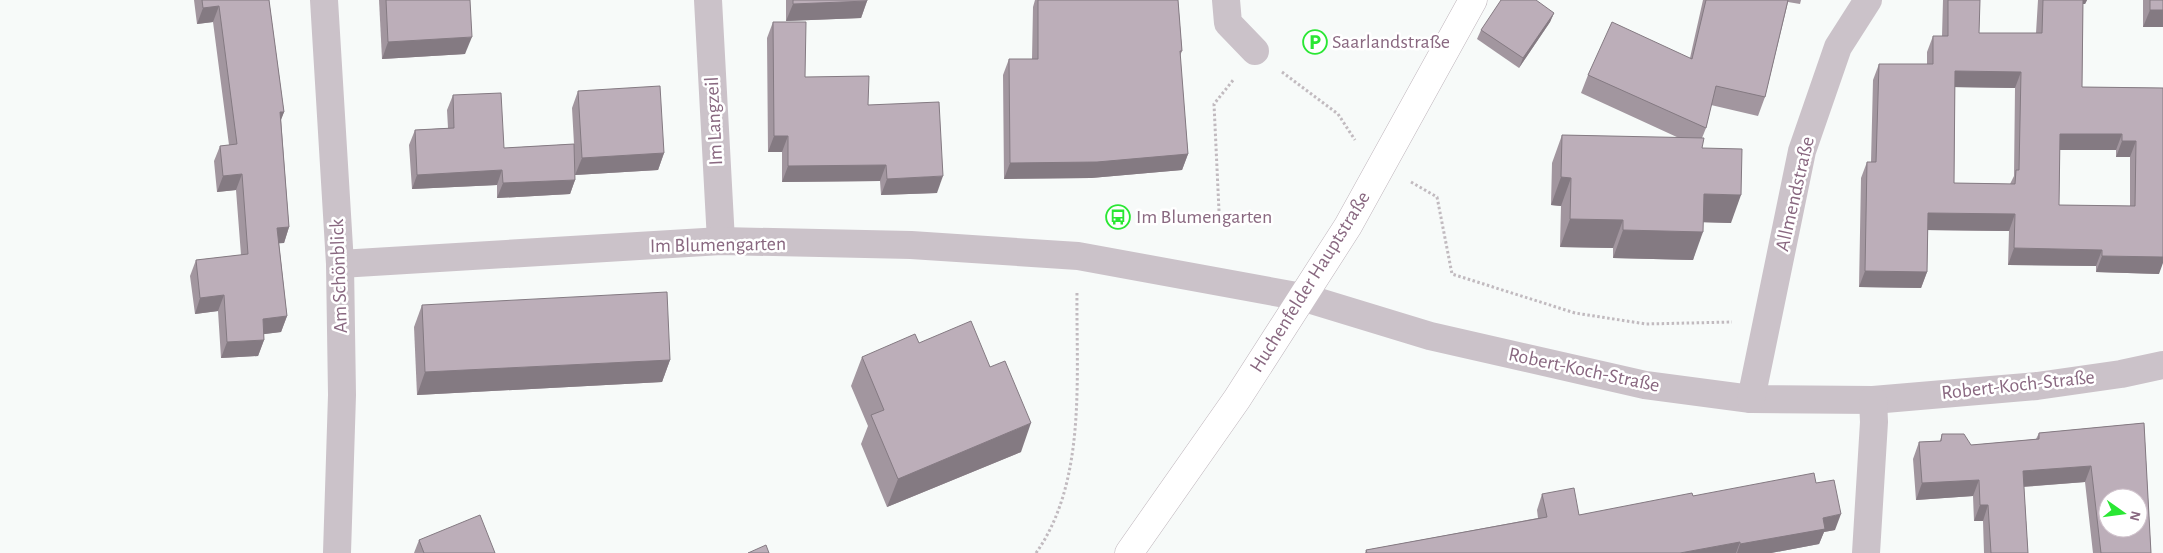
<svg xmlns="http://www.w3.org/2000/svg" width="2163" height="553" viewBox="0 0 2163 553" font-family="'Alegreya Sans',sans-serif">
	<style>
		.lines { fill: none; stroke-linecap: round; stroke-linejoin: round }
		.major-casing { stroke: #beb4bb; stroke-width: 29 }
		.path { stroke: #c1babf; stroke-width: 3; stroke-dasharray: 2.5 2.5; stroke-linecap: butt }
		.minor { stroke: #cbc2c9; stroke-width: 28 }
		.major { stroke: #fff; stroke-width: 28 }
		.wall { fill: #a2969f; fill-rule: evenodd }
		.shaded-wall { fill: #847a82 }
		.building { fill: #bcaeb9; stroke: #847a82; fill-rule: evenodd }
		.labels { text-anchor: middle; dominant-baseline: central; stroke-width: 5; stroke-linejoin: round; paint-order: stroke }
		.poi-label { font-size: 20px; fill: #896880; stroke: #fff; text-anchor: start }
		.street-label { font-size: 20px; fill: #896880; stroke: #fff }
	</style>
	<rect width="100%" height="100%" fill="#f7faf9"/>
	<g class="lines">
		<g class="major-casing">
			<path id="major" d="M1129 553 1237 399 1348 226 1473 0"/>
		</g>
		<g class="path">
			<path d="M1282 72 1338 114 1355 140"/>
			<path d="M1411 182 1437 197 1452 274 1575 313 1646 324 1732 322"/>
			<path d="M1219 211 1214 104 1234 79"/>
			<path d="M1036 553C1087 481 1076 376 1077 291"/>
		</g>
		<g class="minor">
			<path d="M324 0 340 264 342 395 337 553"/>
			<path d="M708 0 721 241"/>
			<path d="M1226 0 1228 23 1255 51"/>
			<path d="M340 264 721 241 911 245 1078 256 1302 297 1430 336 1645 385 1751 399 1873 400 2037 386 2121 374 2163 365"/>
			<path d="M1751 399 1802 151 1838 47 1868 0"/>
			<path d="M1866 553 1874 422 1873 400"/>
		</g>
		<use href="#major" class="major"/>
	</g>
	<g class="wall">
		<path d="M194 0H269L284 112 281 119 289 227 284 243H279L287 316 281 332 264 334V340L258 356 221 358 218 311 195 314 190 276 196 260 241 255 236 190 217 192 214 161 220 146 229 145 213 22 197 24Z"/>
		<path d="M379 0H470L465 54 382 59Z"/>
		<path d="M786 0H867V1L861 18 786 21Z"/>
		<path d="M1035 0H1178L1182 51 1180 56 1188 154 1182 170 1091 178 1004 179 1003 75 1009 59H1032L1033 7Z"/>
		<path d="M1703 0H1801L1800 4 1788 2 1765 97 1758 116 1711 105 1706 128 1702 138V148L1731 223 1703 222 1693 260 1613 258V248L1560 247 1561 206 1551 205 1552 163 1562 135 1679 138 1581 93 1588 75 1690 58Z"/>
		<path d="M1943 0H1980L1979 33H2036L2038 0H2087L2085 4H2083L2082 87 2163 88 2159 274 2096 272V266L2008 265 2009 231 1928 230 1927 272 1921 288 1859 287 1861 178 1867 162H1871L1873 80 1879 64H1927V52L1933 36H1942ZM1955 87 2015 88 2014 176 2010 184 1954 183ZM2060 150H2116V157H2130V206L2059 205Z"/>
		<rect x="2143" y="0" width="20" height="27"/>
		<path d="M1554 13 1550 22 1519 68 1477 39 1481 30Z"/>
		<path d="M773 22 805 77 868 105 937 193 881 195 880 181 782 182V152H768L767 38Z"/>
		<path d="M578 91 664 153 658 170 575 175 574 150 575 180 570 194 497 198V185L412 189 409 145 415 130 448 128 447 110 453 95 504 148 574 144 572 108Z"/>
		<path d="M422 305 670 360 662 382 417 395 414 327Z"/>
		<path d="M919 343 990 367 1021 452 887 507 861 444 868 426 851 386 862 357Z"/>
		<path d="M2144 423 2151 553H2093L2085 482 2024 487 2028 553H1984L1983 521H1974L1973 496 1916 500 1913 459 1919 442 1940 441 1942 434 1971 445 2036 439 2039 433Z"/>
		<path d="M1816 483 1835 530 1824 532 1819 544 1771 553H1365L1366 550 1538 518 1537 510 1542 494 1579 515 1693 496Z"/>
		<path d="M419 540 495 553H414Z"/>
	</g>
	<g class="shaded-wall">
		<path d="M2079 0H2087L2085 4H2077Z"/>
		<path d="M867 1 861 18 786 21 793 4Z"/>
		<path d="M219 6 213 22 197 24 203 8Z"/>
		<path d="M2150 10H2163V27H2143Z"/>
		<path d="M1554 13 1550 22 1519 68 1523 58Z"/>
		<path d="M472 37 465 54 382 59 388 42Z"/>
		<path d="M1955 71 2021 72 2015 88 1949 87Z"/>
		<path d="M280 112H284L278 128Z"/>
		<path d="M2060 134H2122L2116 150H2054Z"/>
		<path d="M774 136H788L782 152H768Z"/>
		<path d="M2122 141H2136L2130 157H2116Z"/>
		<path d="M664 153 658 170 575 175 582 158Z"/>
		<path d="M1188 154 1182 170 1091 178 1004 179 1010 163Z"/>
		<path d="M886 165 880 181 782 182 788 166Z"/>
		<path d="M502 170 497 185 412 189 417 175Z"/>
		<path d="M242 174 236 190 217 192 223 176Z"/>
		<path d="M943 176 937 193 881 195 887 179Z"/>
		<path d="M1561 177 1571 178 1561 206 1551 205Z"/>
		<path d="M575 180 570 194 497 198 503 183Z"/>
		<path d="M1704 194 1741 195 1731 223 1694 222Z"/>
		<path d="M1928 213 2015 214 2009 231 1922 230Z"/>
		<path d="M1570 219 1623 220 1613 248 1560 247Z"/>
		<path d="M289 227 284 243 271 244 277 228Z"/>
		<path d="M1623 230 1703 232 1693 260 1613 258Z"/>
		<path d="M2014 248 2102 250 2096 266 2008 265Z"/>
		<path d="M2102 256 2163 257V263L2159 274 2096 272Z"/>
		<path d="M1865 271 1927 272 1921 288 1859 287Z"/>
		<path d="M224 295 218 311 195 314 200 298Z"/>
		<path d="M287 316 281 332 257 335 263 319Z"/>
		<path d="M264 340 258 356 221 358 227 342Z"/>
		<path d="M670 360 662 382 417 395 425 372Z"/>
		<path d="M1031 423 1021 452 887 507 898 479Z"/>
		<path d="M2091 466 2085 482 2017 487 2023 471Z"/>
		<path d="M1979 480 1973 496 1916 500 1922 483Z"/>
		<path d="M1980 505H1988L1983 521H1974Z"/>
		<path d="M1841 514 1835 530 1824 532 1819 544 1771 553H1737L1740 544 1823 518Z"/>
		<path d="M1740 542 1736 553H1680Z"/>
	</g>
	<g class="building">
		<path d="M202 0H269L284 112H280L289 227 277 228 287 316 263 319 264 340 227 342 224 295 200 298 196 260 248 254 242 174 223 176 220 146 237 144 219 6 203 8Z"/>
		<path d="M386 0H470L472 37 388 42Z"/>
		<path d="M793 0H867V1L793 4Z"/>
		<path d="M1038 0H1178L1182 51H1180L1188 154 1097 162 1010 163 1009 59H1038Z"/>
		<path d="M1501 0H1536L1554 13 1523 58 1481 30Z"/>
		<path d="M1706 0H1788L1765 97 1716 86 1706 128 1588 75 1612 22 1692 59Z"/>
		<path d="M1948 0H1980L1979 33H2042L2043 0H2083L2082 87 2163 88V257L2102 256V250L2014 248 2015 214 1928 213 1927 272 1865 271 1867 162H1876L1879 64H1933V36H1948ZM1955 71 2021 72 2019 170H2016L2015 184 1954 183ZM2060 134H2122V141H2136L2135 206 2059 205Z"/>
		<rect x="2150" y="0" width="13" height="10"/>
		<path d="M773 22H806L805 77 869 76 868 105 939 102 943 176 887 179 886 165 788 166V136H774Z"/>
		<path d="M660 86 664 153 582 158 578 91Z"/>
		<path d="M501 93 504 148 574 144 575 180 503 183 502 170 417 175 415 130 454 128 453 95Z"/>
		<path d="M1562 135 1704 138 1702 148 1742 149 1741 195 1704 194 1703 232 1623 230V220L1570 219 1571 178 1561 177Z"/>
		<path d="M667 292 670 360 425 372 422 305Z"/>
		<path d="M971 321 990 367 1005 361 1031 423 898 479 871 415 884 410 862 357 915 334 919 343Z"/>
		<path d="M2144 423 2151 553H2101L2091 466 2023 471 2028 553H1991L1988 505H1980L1979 480 1922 483 1919 442 1941 441 1942 434H1964L1971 445 2039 439V433ZM2108 498H2138V528H2108Z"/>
		<path d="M1814 473 1816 483 1834 480 1841 514 1823 518 1825 529 1740 544V542L1680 553H1367L1366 550 1547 517 1542 494 1574 488 1579 515 1692 493 1693 496Z"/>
		<path d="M480 515 495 553H424L419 540Z"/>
		<path d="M766 545 769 553H748Z"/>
	</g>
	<defs>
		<g id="parking-ring" transform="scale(1.25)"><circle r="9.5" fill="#fff" stroke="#2ae734" stroke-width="1.5"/><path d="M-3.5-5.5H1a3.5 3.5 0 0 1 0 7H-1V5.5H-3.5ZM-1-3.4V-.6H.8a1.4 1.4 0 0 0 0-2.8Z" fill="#2ae734"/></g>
		<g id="bus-ring" transform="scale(1.25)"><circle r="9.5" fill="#fff" stroke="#2ae734" stroke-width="1.5"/><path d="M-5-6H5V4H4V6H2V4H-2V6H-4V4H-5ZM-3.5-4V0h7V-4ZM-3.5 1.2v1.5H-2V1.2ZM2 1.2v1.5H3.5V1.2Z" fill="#2ae734"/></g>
	</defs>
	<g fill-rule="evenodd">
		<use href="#parking-ring" x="1315" y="42"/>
		<use href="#bus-ring" x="1118" y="217"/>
	</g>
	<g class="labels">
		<g class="poi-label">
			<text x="1332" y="42">Saarlandstraße</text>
			<text x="1136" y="217">Im Blumengarten</text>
		</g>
		<g class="street-label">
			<text transform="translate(714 121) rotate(-93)">Im Langzeil</text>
			<text transform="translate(1795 194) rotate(-77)">Allmendstraße</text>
			<text transform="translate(718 245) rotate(-1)">Im Blumengarten</text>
			<text transform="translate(339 276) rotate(-92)">Am Schönblick</text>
			<text transform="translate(1310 282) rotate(-58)">Huchenfelder Hauptstraße</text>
			<text transform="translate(1584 370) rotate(12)">Robert-Koch-Straße</text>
			<text transform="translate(2018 385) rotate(-6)">Robert-Koch-Straße</text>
		</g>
	</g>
	<g transform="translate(2123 513) rotate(104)"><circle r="24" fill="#ffffff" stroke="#d0c3cc"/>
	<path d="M0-4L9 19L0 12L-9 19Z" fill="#2ae734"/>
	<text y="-8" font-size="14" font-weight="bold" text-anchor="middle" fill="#896880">N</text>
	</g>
</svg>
